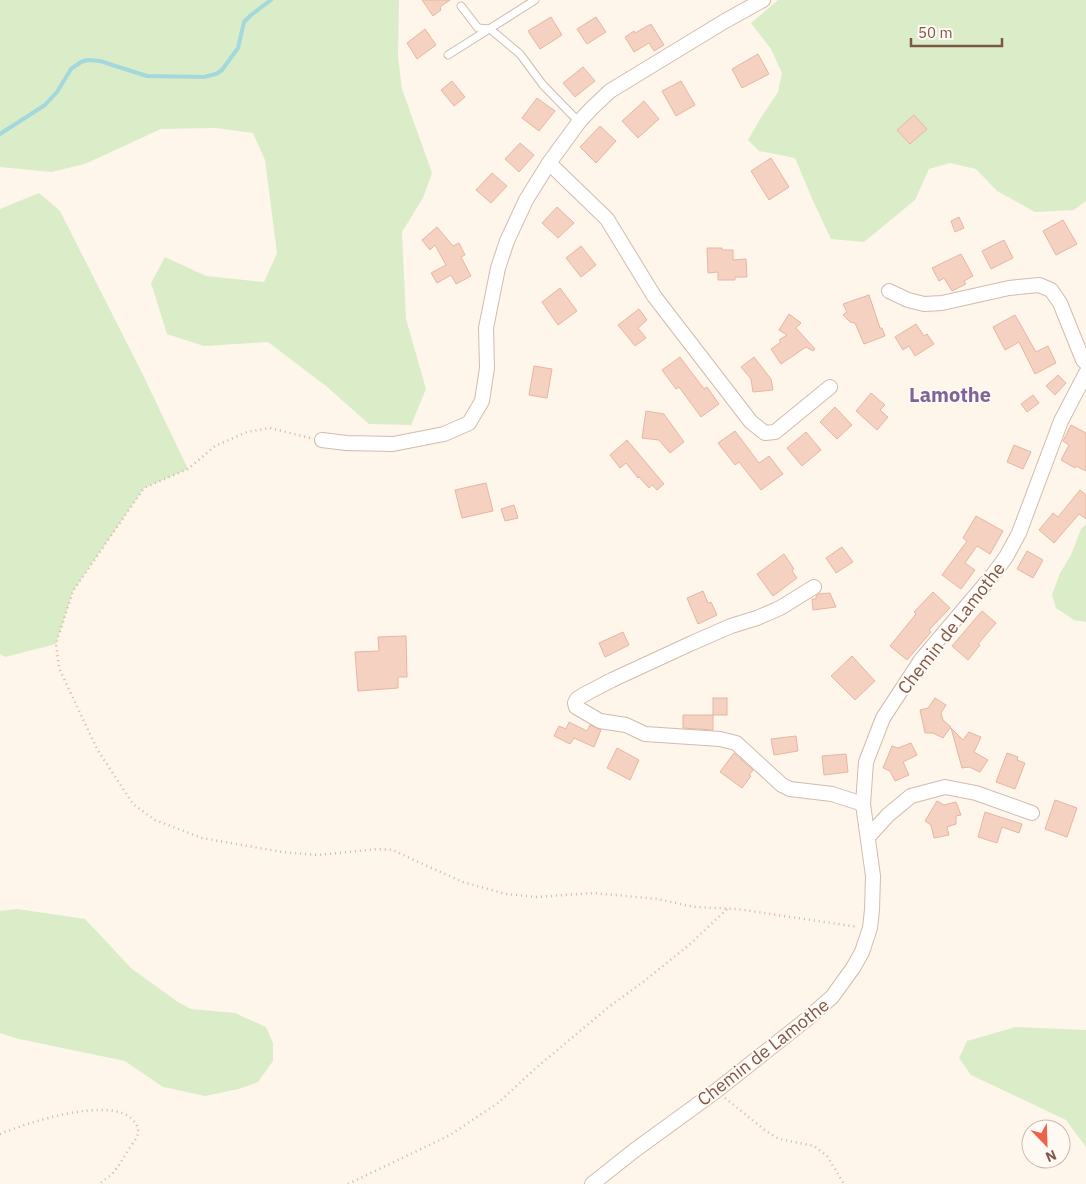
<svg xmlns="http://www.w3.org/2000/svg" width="1086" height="1184" viewBox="0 0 1086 1184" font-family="'IBM Plex Sans',sans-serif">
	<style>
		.green { fill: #daedc8 }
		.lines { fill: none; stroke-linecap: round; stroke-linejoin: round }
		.stream { stroke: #a3d8dc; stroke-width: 4 }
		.building { fill: #f5d1c1; stroke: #e8b6a0 }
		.service-casing { stroke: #d2bbaf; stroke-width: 9 }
		.minor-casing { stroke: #d2bbaf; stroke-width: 16 }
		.path { stroke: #dbb4a3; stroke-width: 2.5; stroke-dasharray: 1 4; stroke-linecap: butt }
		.service { stroke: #fff; stroke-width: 7 }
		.minor { stroke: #fff; stroke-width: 14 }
		.labels { text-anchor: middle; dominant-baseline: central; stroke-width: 4; stroke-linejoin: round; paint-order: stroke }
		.street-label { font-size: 18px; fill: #7c584b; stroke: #fff9f3 }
		.quarter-label { font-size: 20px; font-weight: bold; fill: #816497; stroke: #fff9f3 }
	</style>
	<rect width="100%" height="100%" fill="#fef5eb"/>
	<g class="green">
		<path d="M0 0H399L398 57 402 89 432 173 423 198 402 232 406 319 426 389 411 425 369 424 326 386 268 342 204 346 167 334 151 283 165 257 206 276 264 282 277 253 265 160 253 133 215 128 161 129 85 164 51 172 0 167Z"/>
		<path d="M778 0H1086V201L1074 210 1035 212 997 191 976 169 950 163 929 169 915 200 864 242 831 239 814 203 795 158 759 151 748 140 762 116 778 92 782 73 771 49 751 23Z"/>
		<path d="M39 193 60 211 142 373 188 469 144 488 73 591 56 644 5 657 0 654V209Z"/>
		<path d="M1086 524V622L1074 620 1056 608 1052 595 1060 573 1071 555 1081 529Z"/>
		<path d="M17 909 85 919 132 969 178 1002 191 1009 235 1013 266 1027 273 1043V1061L258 1082 239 1089 205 1096 163 1087 125 1061 19 1039 0 1033V911Z"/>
		<path d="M1016 1027 1086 1030V1147L1066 1120 971 1075 959 1058 967 1041Z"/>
	</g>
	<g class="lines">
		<path class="stream" d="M0 134 45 105 57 92 71 69 81 62 87 60 100 61 147 76 204 77 216 74 222 70 238 48 244 22 251 15 271 0"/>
	</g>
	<g class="building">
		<path d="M422 0H450L440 7 441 10 433 16Z"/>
		<path d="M551 17 562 35 540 49 528 31Z"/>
		<path d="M596 17 606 32 587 44 577 29Z"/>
		<path d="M651 24 664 45 654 51 649 43 634 52 625 37 634 31 635 33Z"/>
		<path d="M425 29 436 45 417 59 407 43Z"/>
		<path d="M758 54 769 74 742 88 732 69Z"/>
		<path d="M583 67 595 81 575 97 563 83Z"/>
		<path d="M452 81 465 97 454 106 441 90Z"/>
		<path d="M681 81 695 105 676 116 662 91Z"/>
		<path d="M537 98 555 111 539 131 522 118Z"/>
		<path d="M644 101 659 119 638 138 622 121Z"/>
		<path d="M914 115 927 129 910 144 897 130Z"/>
		<path d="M600 126 616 141 596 163 580 147Z"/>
		<path d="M520 143 534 155 519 172 505 159Z"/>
		<path d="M771 158 789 187 769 200 751 171Z"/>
		<path d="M492 173 507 186 491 203 476 190Z"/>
		<path d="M557 207 574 223 558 238 542 223Z"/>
		<path d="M959 217 964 228 955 232 951 221Z"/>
		<path d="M1063 220 1077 244 1056 255 1043 231Z"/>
		<path d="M437 227 453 246 459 243 465 255 461 257 471 276 456 284 451 275 437 283 431 273 446 265 435 245 430 250 422 240Z"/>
		<path d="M1004 240 1013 258 991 269 982 251Z"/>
		<path d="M581 246 596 265 581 277 566 258Z"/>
		<path d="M707 248H722V250H733V260L746 259 747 277H735V280H718V272L708 273Z"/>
		<path d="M961 254 973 276 964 281 966 284 952 291 944 278 939 281 932 268Z"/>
		<path d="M560 288 577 311 558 325 542 302Z"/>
		<path d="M869 295 880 328H882L885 336 864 344 855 323 850 322 843 315 847 312 843 304Z"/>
		<path d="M639 309 647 320 638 328 646 338 635 346 618 325Z"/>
		<path d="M789 314 801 323 796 328 815 349 813 351 806 347 781 364 771 349 781 342 779 340 787 335 779 330Z"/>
		<path d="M1015 315 1036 352 1048 346 1056 363 1035 374 1019 342 1005 350 993 327Z"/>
		<path d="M916 324 924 336 927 334 934 344 915 356 909 346 903 350 895 337Z"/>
		<path d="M680 357 704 389 707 387 719 404 701 417 679 387 676 389 662 370Z"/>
		<path d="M754 357 771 379 773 390 753 392 751 379 741 367Z"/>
		<path d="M534 366 552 369 547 398 529 395Z"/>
		<path d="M1058 375 1066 383 1055 395 1046 386Z"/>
		<path d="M871 393 885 405 880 410 888 417 877 430 856 411Z"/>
		<path d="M1033 395 1039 403 1027 412 1021 404Z"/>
		<path d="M835 407 852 425 837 439 820 422Z"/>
		<path d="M646 411 664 414 684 442 670 453 659 440 642 438Z"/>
		<path d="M1071 425 1086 433V471L1076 466 1075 468 1061 460 1069 445 1063 441Z"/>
		<path d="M735 431 759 463 769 456 783 474 761 490 739 462 735 465 718 443Z"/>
		<path d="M806 432 821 450 802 466 787 448Z"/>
		<path d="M627 440 664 484 657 490 652 485 649 488 639 477 638 478 626 463 620 468 610 455Z"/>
		<path d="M1014 445 1031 452 1023 469 1007 462Z"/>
		<path d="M486 483 493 511 462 518 455 490Z"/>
		<path d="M1080 490 1086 495V519L1079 514 1054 543 1039 530 1053 513 1058 517Z"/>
		<path d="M514 505 518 518 505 521 501 509Z"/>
		<path d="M976 516 1003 531 990 554 977 546 965 563 975 570 961 589 942 575 967 541 963 538Z"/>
		<path d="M842 547 853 562 836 573 826 558Z"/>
		<path d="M1027 551 1043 560 1033 578 1017 569Z"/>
		<path d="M784 554 794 569 792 571 797 578 773 596 757 574Z"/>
		<path d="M703 591 708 603 711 602 717 615 698 624 687 598Z"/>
		<path d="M933 592 950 608 929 630 931 632 907 660 890 646 916 614 914 612Z"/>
		<path d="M830 593 836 607 813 610 812 599H816V596L819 594Z"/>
		<path d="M982 611 996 623 978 644 980 645 968 660 952 646Z"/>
		<path d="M623 632 629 645 605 657 599 643Z"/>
		<path d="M406 636 407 677H398V688L358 691 355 652 379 651 378 637Z"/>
		<path d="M852 656 875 681 855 700 831 676Z"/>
		<rect x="713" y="698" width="14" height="17"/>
		<path d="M935 698 946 705 941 713 943 720 951 727 943 738 933 733H925L920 710 928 708Z"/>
		<path d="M683 715H713V730L683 728Z"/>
		<path d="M569 722 587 731 590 725 601 730 594 747 574 738 570 744 554 736 559 726 566 729Z"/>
		<path d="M951 728 963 740 969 732 981 737 974 752 988 760 980 772 969 767 962 768Z"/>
		<path d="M796 736 798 751 774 755 771 739Z"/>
		<path d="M911 743 917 755 903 762 909 775 895 781 890 771 883 768 892 746 898 748Z"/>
		<path d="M617 748 639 760 630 780 607 768Z"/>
		<path d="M734 753 753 770 749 775 751 776 742 788 720 772Z"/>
		<path d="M1007 753 1018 757 1017 760 1025 763 1015 789 996 782Z"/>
		<path d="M846 754 848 772 824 775 822 756Z"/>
		<path d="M1055 800 1077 808 1067 837 1045 829Z"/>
		<path d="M937 801 944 805 956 802 961 815 956 816V824L947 827 949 835 934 838 931 825 925 821Z"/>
		<path d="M985 812 1022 824 1019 833 1002 827 997 843 978 837Z"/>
	</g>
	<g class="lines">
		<g class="service-casing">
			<g id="service">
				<path d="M461 6 478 28 490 29 520 54 543 85 579 122"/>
				<path d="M448 55 535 0"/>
			</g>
		</g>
		<g class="minor-casing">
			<g id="minor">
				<path d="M549 163 607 219 654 296 751 422 765 433 775 432 830 387"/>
				<path d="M889 291 908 300 924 304 942 303 1009 288 1039 285 1051 290 1060 303 1083 360 1086 363"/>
				<path d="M322 440 346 443 393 444 444 434 469 423 482 401 487 368 486 328 498 268 507 241 526 200 549 163 579 122 591 109 610 91 725 21 763 0"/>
				<path d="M814 587 780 608 757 618 731 626 692 643 612 680 585 694 577 699 575 703 576 707 600 721 626 725 645 734 720 739 736 743 782 785 790 789 832 794 863 804"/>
				<path d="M868 837 888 815 911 796 945 787 976 793 1032 813"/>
				<path d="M592 1184 635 1150 716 1091 807 1019 832 997 853 968 862 952 870 928 872 910 873 876 863 804 866 762 883 718 921 660 992 576 1006 557 1019 533 1061 421 1086 373"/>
			</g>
		</g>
		<g class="path">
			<path d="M310 438 270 428 247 432 215 446 188 469 144 488 73 591 56 644 59 668 97 749 133 804 155 820 202 838 282 852 318 855 377 849 393 850 416 861 463 882 506 894 536 897 594 893 658 899 694 907 737 909 858 927"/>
			<path d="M725 1098 766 1131 779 1139 814 1146 827 1156 844 1184"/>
			<path d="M0 1134C26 1123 111 1095 133 1120 142 1130 138 1136 131 1146 124 1156 119 1167 111 1175 107 1178 103 1181 99 1184"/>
			<path d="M348 1184 450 1135 498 1103 537 1067 610 1006 643 982 689 945 727 909"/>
		</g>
		<use href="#service" class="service"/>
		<use href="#minor" class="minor"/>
	</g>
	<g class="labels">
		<g class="street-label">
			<text transform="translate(951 628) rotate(-52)">Chemin de Lamothe</text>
			<text transform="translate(763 1052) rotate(-38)">Chemin de Lamothe</text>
		</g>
		<g class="quarter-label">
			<text x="950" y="394">Lamothe</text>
		</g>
	</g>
	<g transform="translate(1046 1144) rotate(157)"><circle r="24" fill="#fff9f3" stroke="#cbb9b0"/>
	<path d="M0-4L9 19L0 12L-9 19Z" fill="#ec624b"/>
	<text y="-8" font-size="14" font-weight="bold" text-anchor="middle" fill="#7c584b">N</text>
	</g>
	<path d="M911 38v8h91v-8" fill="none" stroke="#7c584b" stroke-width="2.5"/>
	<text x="918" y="38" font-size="15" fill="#7c584b" stroke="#fff9f3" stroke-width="4" paint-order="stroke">50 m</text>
</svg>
